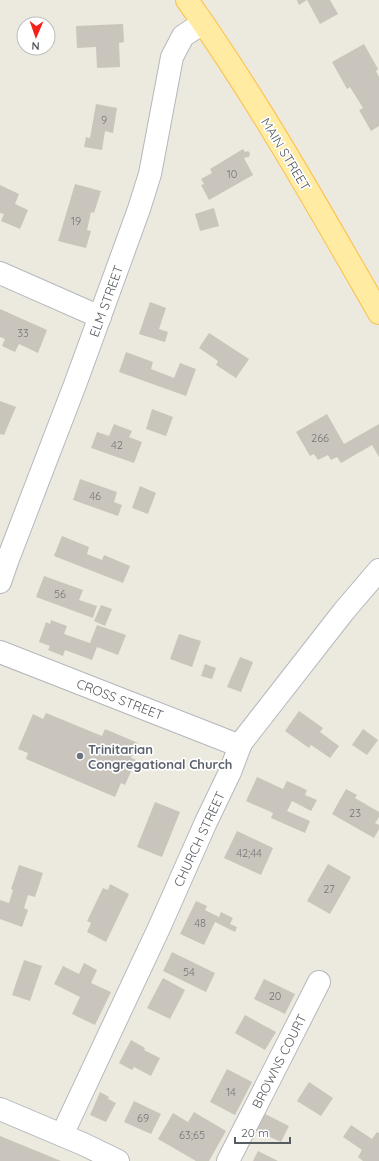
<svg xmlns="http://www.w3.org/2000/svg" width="379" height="1161" viewBox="0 0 379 1161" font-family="Quicksand,sans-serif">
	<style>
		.building { fill: #c9c5bd }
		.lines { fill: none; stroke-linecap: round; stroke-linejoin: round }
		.minor-casing { stroke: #b4b8bd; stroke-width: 24 }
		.major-casing { stroke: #fdc047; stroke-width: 24 }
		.minor { stroke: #fff; stroke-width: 22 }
		.major { stroke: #ffeba1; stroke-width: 22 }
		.worship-dot { fill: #6b7280; stroke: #fff; stroke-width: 1.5 }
		.labels { text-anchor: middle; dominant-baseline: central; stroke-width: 3.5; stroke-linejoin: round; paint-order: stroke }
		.number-label { font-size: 11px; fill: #747678 }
		.street-label { font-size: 13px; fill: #575c61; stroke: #fff }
		.worship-label { font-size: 13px; font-weight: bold; fill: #5b616d; stroke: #fff; text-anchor: start }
	</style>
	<rect width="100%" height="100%" fill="#ece9de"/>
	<g class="building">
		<path d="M297 0H330L338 14 320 24 307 0 299 5Z"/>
		<path d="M123 24 124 42 119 43 120 67 97 68 96 47 77 48 76 26Z"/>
		<path d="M364 44 378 69 376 71 379 77V126L371 131 359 110 363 108 350 87 347 89 332 62Z"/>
		<path d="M96 104 117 108 113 133 105 131 102 150 84 147 86 137 90 138Z"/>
		<path d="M243 149 245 152 248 151 250 153 249 157 244 158 253 175 209 200 201 185 204 184 201 179 212 173 210 169Z"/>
		<path d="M75 184 101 191 94 213 91 212 87 230 91 231 86 248 58 241Z"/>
		<path d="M0 185 19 194 15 204 28 210 20 229 1 221 4 214 0 213Z"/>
		<path d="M214 208 219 226 200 231 195 214Z"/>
		<path d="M150 302 166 308 159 329 168 332 165 342 139 334Z"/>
		<path d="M0 309 47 330 38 353 19 344 15 352 2 346 5 339 0 337Z"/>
		<path d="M209 333 249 359 236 378 216 365 218 361 199 348Z"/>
		<path d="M126 352 153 362 151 369 174 378 180 363 196 369 186 396 119 372Z"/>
		<path d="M0 401 16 407 4 435 0 434Z"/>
		<path d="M152 409 173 417 166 436 146 429Z"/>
		<path d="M327 414 344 444 379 424V457L372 445 341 463 337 457 331 460 328 455 318 460 314 454 310 456 296 432Z"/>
		<path d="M114 424 132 431 129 437 142 442 134 463 91 448 97 432 109 436Z"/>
		<path d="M80 479 117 492 114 502 122 505 118 516 73 500Z"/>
		<path d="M140 486 156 493 148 514 132 508Z"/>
		<path d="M62 536 89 547 87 554 102 560 104 555 130 566 123 583 54 556Z"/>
		<path d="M44 576 83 590 79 600 97 606 93 618 36 597Z"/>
		<path d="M101 605 112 609 105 626 94 621Z"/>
		<path d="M51 620 67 626 64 634 90 643 97 625 126 635 118 655 97 647 92 660 65 650 63 656 48 650 50 646 39 642 46 622 50 624Z"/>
		<path d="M179 634 201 641 192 667 170 659Z"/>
		<path d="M240 657 253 662 241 692 227 687Z"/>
		<path d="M205 664 216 668 212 679 201 676Z"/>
		<path d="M299 711 323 728 320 732 339 746 330 758 311 745 309 748 285 731Z"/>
		<path d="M46 713 102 736 105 729 138 743 131 758 136 760 125 785 121 783 115 797 26 759 28 753 18 749 33 714 43 719Z"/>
		<path d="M363 729 378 740 367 755 352 745Z"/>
		<path d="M257 777 283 789 287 781 307 790 305 795 317 800 311 811 292 801 287 811 310 821 305 833 271 818 273 813 246 801Z"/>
		<path d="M346 789 357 795 355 798 379 812V817L375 823 379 825V829L374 838 332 814Z"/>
		<path d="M155 802 180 812 162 857 137 847Z"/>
		<path d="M237 831 273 848 261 875 224 858Z"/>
		<path d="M328 864 351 877 330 914 307 901Z"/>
		<path d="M19 865 43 873 35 897 28 895 24 908 28 910 22 927 0 919V900L9 903 13 890 11 889Z"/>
		<path d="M110 884 129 894 106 942 87 932 91 923 87 921 103 888 108 890Z"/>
		<path d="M196 901 207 906 205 910 219 917 221 912 233 918 230 924 237 927 235 932 215 922 204 945 180 934Z"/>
		<path d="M172 952 215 973 206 992 163 971Z"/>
		<path d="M24 960 42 966 30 1001 12 995Z"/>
		<path d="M84 963 97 970 91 983 111 992 95 1025 72 1014 80 997 54 984 63 966 79 974Z"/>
		<path d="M163 978 185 990 170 1019 147 1008Z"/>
		<path d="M264 979 295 994 285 1014 254 999Z"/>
		<path d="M245 1015 276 1032 265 1050 235 1033Z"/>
		<path d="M131 1040 145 1048 144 1050 160 1058 151 1076 134 1067 132 1070 119 1063Z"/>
		<path d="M227 1069 252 1082 235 1115 210 1102Z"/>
		<path d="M309 1082 333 1098 321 1116 297 1101Z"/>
		<path d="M100 1092 109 1097 108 1099 116 1103 106 1122 90 1115Z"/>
		<path d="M134 1101 161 1114 151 1134 124 1122Z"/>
		<path d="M194 1112 226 1131 209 1161H196L158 1139 173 1113 188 1122Z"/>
		<path d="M263 1113 289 1126 281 1142 255 1130Z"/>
		<path d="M351 1125 372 1139 377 1132 379 1133V1161H363L358 1157 362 1150 343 1137Z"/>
		<path d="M0 1136 61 1161H0Z"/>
		<path d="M258 1151 278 1161H253Z"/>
	</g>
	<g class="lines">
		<g class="minor-casing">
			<g id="minor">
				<path d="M0 273 100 317"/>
				<path d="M0 582 8 559 76 382 139 209 150 174 172 57 183 36 203 23"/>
				<path d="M0 652 240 746"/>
				<path d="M0 1109 83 1144 118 1161"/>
				<path d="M62 1135 159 928 206 822 230 772 241 743 344 611 379 570"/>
				<path d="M228 1161 319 982"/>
			</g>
		</g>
		<g class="major-casing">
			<path id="major" d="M187 0C258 100 318 207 379 313"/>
		</g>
		<use href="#minor" class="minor"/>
		<use href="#major" class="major"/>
	</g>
	<circle class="worship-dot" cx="80" cy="756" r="4"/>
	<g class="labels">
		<g class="number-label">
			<text x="104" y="120">9</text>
			<text x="232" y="174">10</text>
			<text x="76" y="221">19</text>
			<text x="23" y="333">33</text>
			<text x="320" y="438">266</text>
			<text x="117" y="445">42</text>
			<text x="95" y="496">46</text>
			<text x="60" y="594">56</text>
			<text x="355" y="813">23</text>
			<text x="249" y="853">42;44</text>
			<text x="329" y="889">27</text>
			<text x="200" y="923">48</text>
			<text x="189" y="972">54</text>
			<text x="275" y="996">20</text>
			<text x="231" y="1092">14</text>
			<text x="143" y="1118">69</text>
			<text x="192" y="1135">63;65</text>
		</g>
		<g class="street-label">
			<text transform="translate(286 154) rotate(59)">MAIN STREET</text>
			<text transform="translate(106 301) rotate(-70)">ELM STREET</text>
			<text transform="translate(120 699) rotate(21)">CROSS STREET</text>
			<text transform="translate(199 839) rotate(-65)">CHURCH STREET</text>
			<text transform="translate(279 1061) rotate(-63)">BROWNS COURT</text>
		</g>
		<g class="worship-label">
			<text x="88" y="749">Trinitarian<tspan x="88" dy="15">Congregational Church</tspan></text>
		</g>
	</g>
	<g transform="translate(36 36) rotate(182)"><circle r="19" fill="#ffffff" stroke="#bcbec0"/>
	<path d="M0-3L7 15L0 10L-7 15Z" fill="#f71f19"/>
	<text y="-6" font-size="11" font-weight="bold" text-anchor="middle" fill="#575c61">N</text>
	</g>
	<path d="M235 1137v6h55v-6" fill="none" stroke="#575c61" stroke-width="2"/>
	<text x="241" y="1137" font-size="12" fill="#575c61" stroke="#ffffff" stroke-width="3" paint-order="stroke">20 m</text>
</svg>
